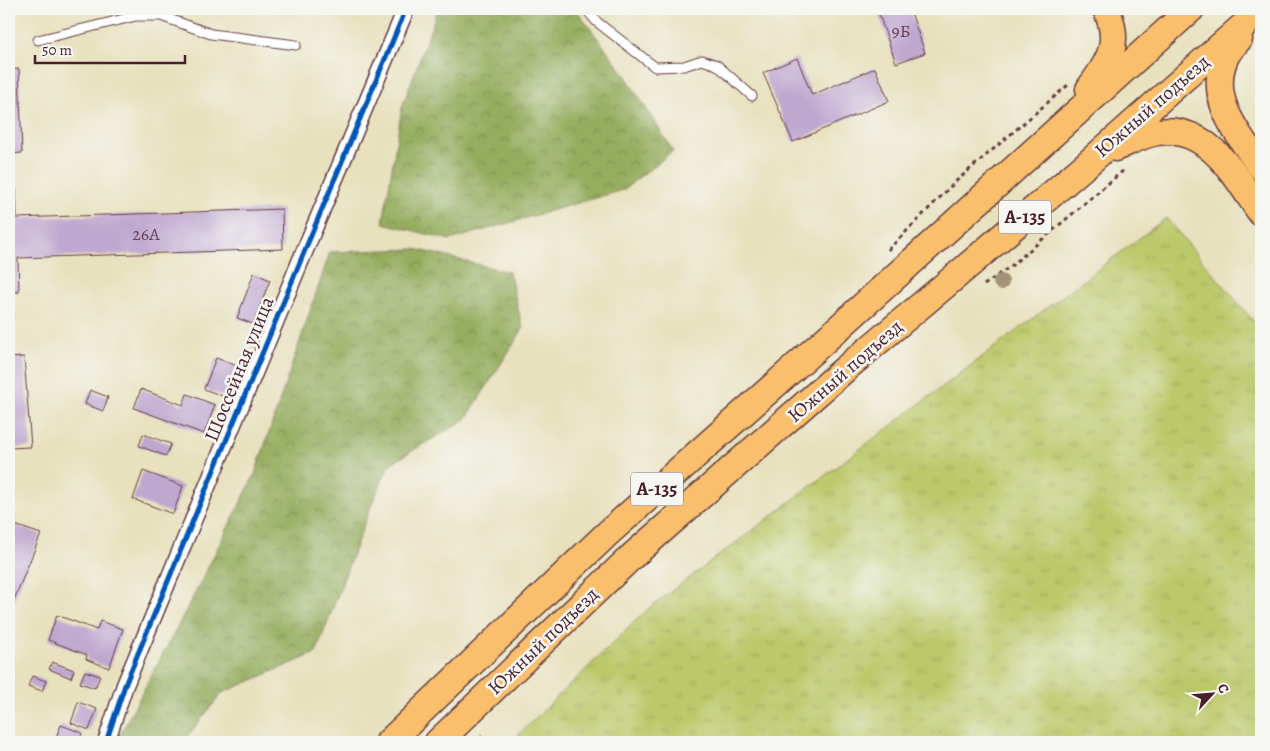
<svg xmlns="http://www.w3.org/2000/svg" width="1270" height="751" viewBox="0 0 1270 751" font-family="Alegreya,serif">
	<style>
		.forest { fill: url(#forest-crowns); stroke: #706645 }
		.park { fill: url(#park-tufts); stroke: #83744b }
		.building { fill: #bfa8d0 }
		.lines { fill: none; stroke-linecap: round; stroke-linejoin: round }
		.service-casing { stroke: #623c41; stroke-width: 11 }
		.minor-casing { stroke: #623c41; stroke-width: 19 }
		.primary-casing { stroke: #623c41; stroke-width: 29 }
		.path { stroke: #623c41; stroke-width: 3; stroke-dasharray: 4 4; stroke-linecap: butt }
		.service { stroke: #fff; stroke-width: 9 }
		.minor { stroke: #fff; stroke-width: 16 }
		.primary { stroke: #f9bf6c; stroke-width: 26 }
		.cycleway-casing { stroke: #f6f6f2; stroke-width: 8 }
		.cycleway { stroke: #0057b8; stroke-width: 5 }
		.tree { fill: #a49278 }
		.labels { text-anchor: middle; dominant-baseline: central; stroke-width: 5; stroke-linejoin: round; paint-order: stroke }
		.number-label { font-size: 18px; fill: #674154 }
		.shield { fill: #f6f6f2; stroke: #7e6067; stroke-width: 1 }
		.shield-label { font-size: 19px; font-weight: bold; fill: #4a1f2b }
		.street-label { font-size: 20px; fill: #4a1f2b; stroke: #f6f6f2 }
	</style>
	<defs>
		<pattern id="forest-crowns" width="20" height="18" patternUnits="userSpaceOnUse" patternTransform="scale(1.25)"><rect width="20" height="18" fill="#95ad5f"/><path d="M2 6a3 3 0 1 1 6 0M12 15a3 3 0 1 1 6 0" fill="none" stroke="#7c8c4f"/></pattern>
		<pattern id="park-tufts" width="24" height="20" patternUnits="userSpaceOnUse" patternTransform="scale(1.25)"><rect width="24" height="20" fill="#bcc96b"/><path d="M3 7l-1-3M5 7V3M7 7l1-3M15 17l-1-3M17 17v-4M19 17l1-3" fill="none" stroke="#a3ac5d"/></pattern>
	</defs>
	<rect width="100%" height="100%" fill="#f6f6f2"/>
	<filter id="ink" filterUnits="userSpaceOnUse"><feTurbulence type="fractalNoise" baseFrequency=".02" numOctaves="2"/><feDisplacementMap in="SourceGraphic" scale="10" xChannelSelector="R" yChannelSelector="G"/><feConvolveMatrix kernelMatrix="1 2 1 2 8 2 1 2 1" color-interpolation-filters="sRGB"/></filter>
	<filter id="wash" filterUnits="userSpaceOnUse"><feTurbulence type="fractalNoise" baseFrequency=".0096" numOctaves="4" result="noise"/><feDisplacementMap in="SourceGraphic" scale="20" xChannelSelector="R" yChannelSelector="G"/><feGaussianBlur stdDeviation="1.12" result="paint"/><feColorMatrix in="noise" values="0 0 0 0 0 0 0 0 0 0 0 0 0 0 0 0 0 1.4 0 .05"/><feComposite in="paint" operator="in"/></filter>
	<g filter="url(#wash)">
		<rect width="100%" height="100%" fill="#e8e1be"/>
		<g class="forest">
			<path d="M438 9H576L623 72 673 151 623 190 450 240 383 223 402 107Z"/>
			<path d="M415 249 509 272 523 329 466 419 390 464 372 503 316 653 222 693 183 742H116L192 599 255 474 330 252Z"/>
		</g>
		<path class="park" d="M1166 218 1261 330V742H511L648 609Z"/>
		<g id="blocks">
			<g class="building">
				<path d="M359 9H384L381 17Z"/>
				<path d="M877 9H910L925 53 896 63Z"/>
				<path d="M797 58 812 95 875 68 889 101 793 142 763 73Z"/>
				<path d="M19 69 22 153 9 154V70Z"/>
				<path d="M16 188 17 218 282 209 283 249 18 258 19 292H9V189Z"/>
				<path d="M254 273 270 280 253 324 237 318Z"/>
				<path d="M24 357 31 447 9 448V358Z"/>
				<path d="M216 358 237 366 225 397 204 389Z"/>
				<path d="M141 389 183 405 187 394 215 405 204 434 134 408Z"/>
				<path d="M90 390 108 397 103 411 85 404Z"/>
				<path d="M143 434 171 444 166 456 139 446Z"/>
				<path d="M143 471 183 486 173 514 133 499Z"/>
				<path d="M9 523 41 534 9 612Z"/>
				<path d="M57 615 97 630 100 621 123 629 109 668 86 659 87 655 48 640Z"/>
				<path d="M52 662 74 670 71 678 49 669Z"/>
				<path d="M85 671 100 676 95 688 80 683Z"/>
				<path d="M32 676 46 681 42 691 28 686Z"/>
				<path d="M78 702 97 709 89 730 71 723Z"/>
				<path d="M61 725 82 733 79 742H54Z"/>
			</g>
		</g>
	</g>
	<g filter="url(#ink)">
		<use href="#blocks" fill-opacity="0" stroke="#623c41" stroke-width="1"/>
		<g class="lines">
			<g class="service-casing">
				<g id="service">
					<path d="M586 9 597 22 655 67 684 66 702 60 717 65 752 96"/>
					<path d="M38 40 136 16H161L211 34 296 45"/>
				</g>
			</g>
			<g class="minor-casing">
				<path id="minor" d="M106 742 125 685 312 233 406 9"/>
			</g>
			<g class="primary-casing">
				<g id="primary">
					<path d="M1239 39C1234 45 1228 51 1225 58 1207 99 1239 135 1261 167"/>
					<path d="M1089 89C1109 62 1122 43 1106 9"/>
					<path d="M1115 148C1129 142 1143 134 1158 132 1209 124 1237 179 1261 213"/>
					<path d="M389 742 607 534 823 342 1191 9"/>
					<path d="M438 742 629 559 845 369 956 276 1094 158 1261 10"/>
				</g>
			</g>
			<g class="path">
				<path d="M888 250 954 183 1068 85"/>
				<path d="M984 285 1011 266 1124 170"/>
				<path d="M476 742 481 735"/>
			</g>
			<use href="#service" class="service"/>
			<use href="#minor" class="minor"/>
			<use href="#primary" class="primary"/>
			<g class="cycleway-casing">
				<path id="cycleway" d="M106 742 125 685 312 233 406 9"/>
			</g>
			<use href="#cycleway" class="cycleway"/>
		</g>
		<circle class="tree" cx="1001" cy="282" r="8"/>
	</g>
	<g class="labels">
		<g class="number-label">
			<text x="901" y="31">9Б</text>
			<text x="146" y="234">26А</text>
		</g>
		<g class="shield">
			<rect x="999" y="200.5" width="52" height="33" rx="4"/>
			<rect x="631" y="472.5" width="52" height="33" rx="4"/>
		</g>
		<g class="shield-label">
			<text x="1025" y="217">А-135</text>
			<text x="657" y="489">А-135</text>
		</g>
		<g class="street-label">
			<text transform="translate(1152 106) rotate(-41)">Южный подъезд</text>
			<text transform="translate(239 369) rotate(-68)">Шоссейная улица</text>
			<text transform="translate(845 371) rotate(-41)">Южный подъезд</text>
			<text transform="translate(543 641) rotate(-44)">Южный подъезд</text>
		</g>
	</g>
	<rect width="1270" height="751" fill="none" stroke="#f6f6f2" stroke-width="30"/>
	<g transform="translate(1212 694) rotate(64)" stroke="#f6f6f2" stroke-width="4" paint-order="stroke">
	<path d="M0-4L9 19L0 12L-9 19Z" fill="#4a1f2b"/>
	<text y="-8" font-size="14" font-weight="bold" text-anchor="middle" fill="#4a1f2b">С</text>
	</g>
	<path d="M35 55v8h150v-8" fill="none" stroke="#4a1f2b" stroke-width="2.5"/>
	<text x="42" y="55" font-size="15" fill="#4a1f2b" stroke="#f6f6f2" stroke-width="4" paint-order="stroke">50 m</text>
</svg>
